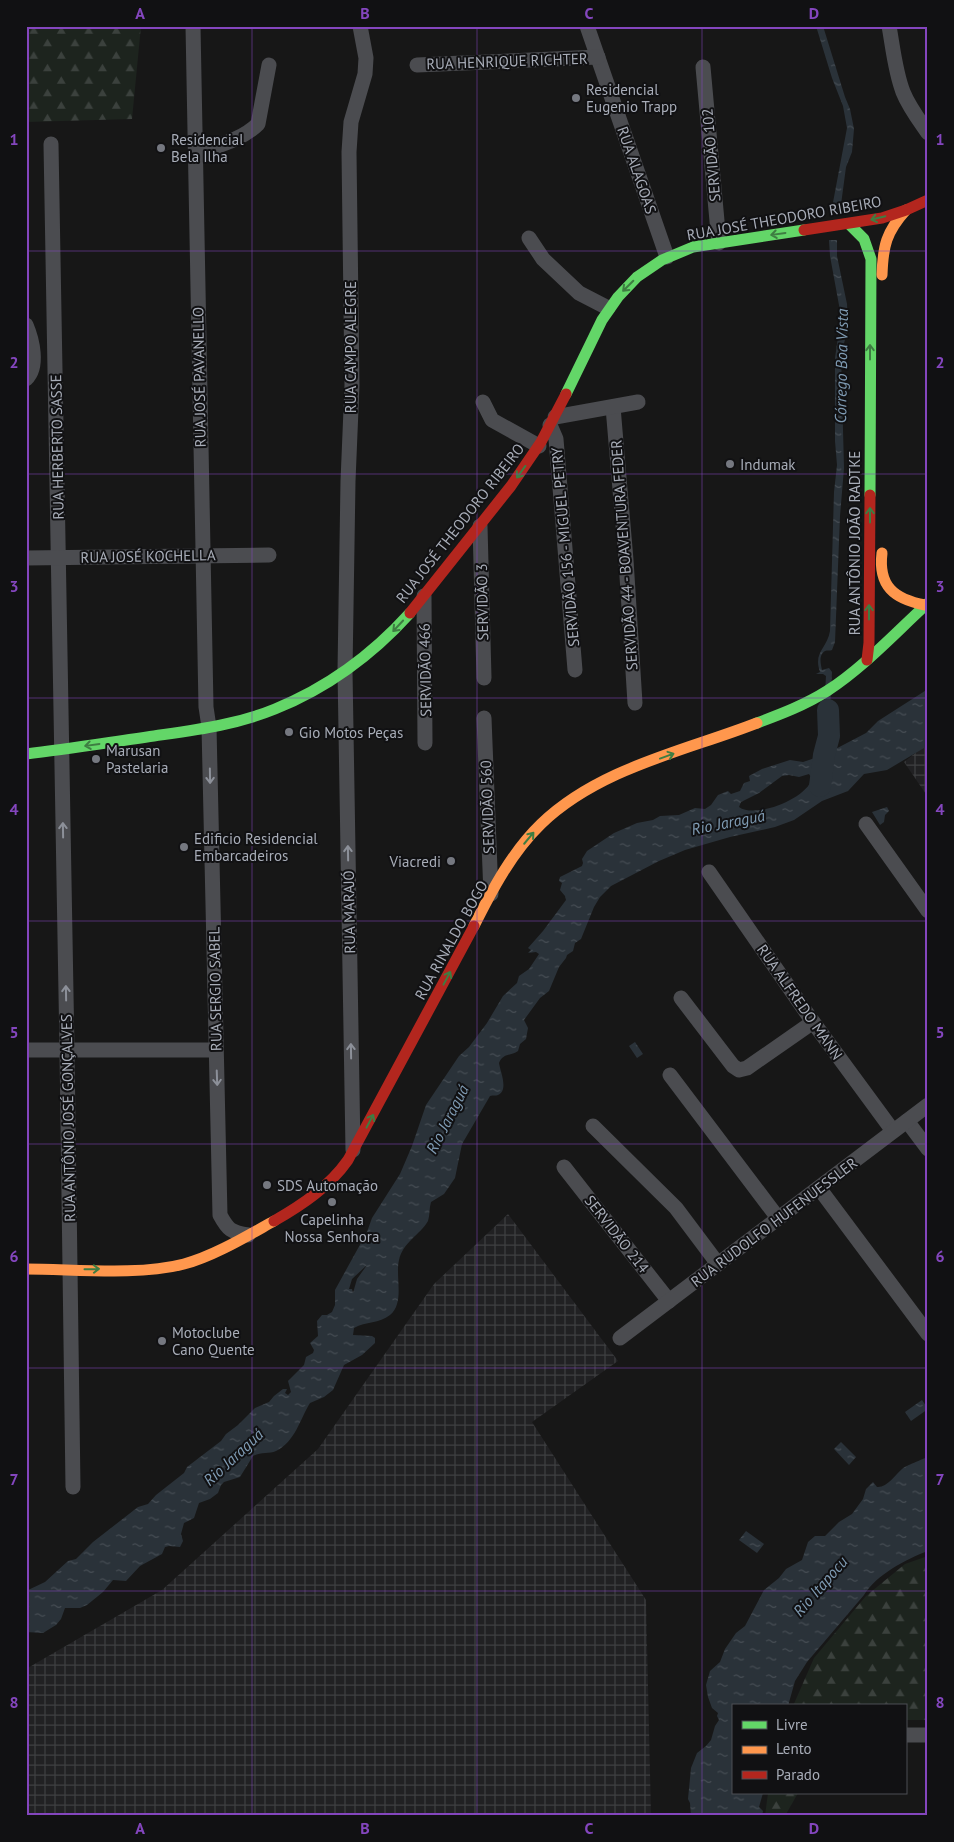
<svg xmlns="http://www.w3.org/2000/svg" width="954" height="1842" viewBox="0 0 954 1842" font-family="'PT Sans',sans-serif">
	<style>
		.industrial { fill: url(#industrial-grid) }
		.forest { fill: url(#forest-firs) }
		.water { fill: url(#water-ripples); fill-rule: evenodd }
		.lines { fill: none; stroke-linecap: round; stroke-linejoin: round }
		.river { stroke: #2a3239; stroke-width: 22 }
		.street { stroke: #4b4c50; stroke-width: 15 }
		.fast { stroke: #63d668; stroke-width: 11 }
		.slow { stroke: #ff974d; stroke-width: 11 }
		.jam { stroke: #b3261e; stroke-width: 11 }
		.oneway { stroke: #3e7d42 }
		.oneway2 { stroke: #8c9099 }
		.grid { fill: none; stroke: #8446be; stroke-width: 1; stroke-opacity: 0.55 }
		.poi-dot { fill: #757880; stroke: #111113; stroke-width: 2 }
		.labels { text-anchor: middle; dominant-baseline: central; stroke-width: 4; stroke-linejoin: round; paint-order: stroke }
		.street-label { font-size: 15px; fill: #a8adb8; stroke: #111113 }
		.poi-label { font-size: 15px; fill: #a8adb8; stroke: #111113; text-anchor: start }
		.water-label { font-size: 16px; font-style: italic; fill: #7f9bb3; stroke: #111113 }
		.neatline { fill: none; stroke: #8446be; stroke-width: 2 }
		.grid-label { font-size: 16px; text-anchor: middle; font-weight: bold; fill: #8446be }
	</style>
	<defs>
		<pattern id="industrial-grid" width="8" height="8" patternUnits="userSpaceOnUse" patternTransform="scale(1.25)"><rect width="8" height="8" fill="#212123"/><path d="M0 4h8M4 0v8" fill="none" stroke="#3e3f41"/></pattern>
		<pattern id="forest-firs" width="22" height="20" patternUnits="userSpaceOnUse" patternTransform="scale(1.25)"><rect width="22" height="20" fill="#1d241e"/><path d="M5 1l3.5 6h-7zM16 11l3.5 6h-7z" fill="#3b413d"/></pattern>
		<pattern id="water-ripples" width="26" height="14" patternUnits="userSpaceOnUse" patternTransform="scale(1.25)"><rect width="26" height="14" fill="#2a3239"/><path d="M2 4q2-2 4 0t4 0M15 11q2-2 4 0t4 0" fill="none" stroke="#464d54"/></pattern>
	</defs>
	<rect width="100%" height="100%" fill="#171717"/>
	<g class="industrial">
		<path d="M928 743V797L904 762Z"/>
		<path d="M508 1214 618 1361 532 1422 646 1600 651 1816H26V1669L162 1590 318 1449 434 1284Z"/>
	</g>
	<g class="forest">
		<path d="M26 26H141L132 119 26 122Z"/>
		<path d="M928 1556V1720H905V1706H793L814 1658 866 1596 905 1564Z"/>
		<path d="M768 1793H798L785 1816H765Z"/>
	</g>
	<g class="water">
		<path d="M816 26H823L845 97 850 109 854 129 852 152 846 167 840 212 831 213 847 128 843 106 832 78Z"/>
		<path d="M829 240H837V256L847 304 848 329 841 354 844 468 840 516 835 642 832 650C830 651 827 650 825 651 818 655 821 665 822 670L829 668 832 672 830 709 824 712 826 676 823 674H816L820 672C813 652 827 649 830 631L834 492 837 465 835 441V358L841 316 830 256Z"/>
		<path d="M928 689V746L924 748 887 770 864 774 848 791 822 801 794 820 775 827 730 837 685 850 659 861 611 886 600 897 594 907 581 939 575 943 573 951 567 955 566 958 559 967 549 991 540 998 524 1020 528 1028 526 1039 520 1044 518 1051C511 1056 503 1053 499 1063 500 1071 509 1090 498 1095 496 1096 493 1095 490 1096L462 1144 455 1178 444 1194 431 1202C429 1208 430 1215 428 1221 420 1235 403 1242 399 1260 395 1276 405 1303 390 1315 379 1324 366 1321 354 1328L353 1335 372 1336 375 1338V1343L362 1355 344 1365 333 1390 324 1397 310 1403C300 1419 295 1442 276 1451 269 1454 260 1452 253 1456L240 1477 224 1482 221 1485 218 1493 210 1499 199 1503 194 1518 184 1523 181 1534 183 1541 180 1547 169 1546 165 1547 162 1554 140 1566 126 1581 113 1580 103 1592 87 1605 80 1608H65L61 1619 56 1625 43 1633 26 1632V1591L45 1582 68 1561 76 1559 93 1542 138 1507 148 1504 156 1495 184 1473 187 1467 221 1441 226 1434 238 1425 255 1408 269 1402 274 1396 283 1389H287L285 1393 288 1395 291 1392 288 1381 304 1365 306 1357 313 1353 314 1350 310 1343 318 1336 317 1321 322 1315H327L332 1312 335 1305V1290L367 1232 372 1218 400 1174 412 1146 426 1105 459 1056 469 1047 487 1023 503 996 517 983 519 976 529 969 539 954 536 952 528 953 531 950 528 948 543 931 566 900 565 896 560 890 562 883 559 881 560 877 582 866 583 863 582 859 587 851 614 833 637 823 653 820 660 816 679 815 695 808 705 809 711 805 718 795 728 791 731 794 740 791 744 783 750 781 749 776 762 769 790 760 803 762 824 755 866 733 878 721ZM809 774 812 779C806 799 755 819 739 807L741 802 759 793 782 776 789 775 799 777ZM367 1265 357 1279 353 1293 352 1289H349L352 1279Z"/>
		<path d="M887 807 889 811 885 815 884 822 880 825 872 812Z"/>
		<path d="M635 1042 643 1054 637 1058 629 1046Z"/>
		<path d="M922 1400 928 1409 911 1421 905 1412Z"/>
		<path d="M841 1442 856 1457 849 1465 834 1449Z"/>
		<path d="M928 1457V1551C906 1559 876 1575 864 1595L807 1662 795 1681 788 1706H733V1793H763L759 1807 763 1811 762 1816H691L690 1803 688 1799 691 1768 697 1753 706 1746 711 1740 715 1726 719 1720 717 1716 718 1713 712 1708 708 1697 706 1685 710 1671 720 1662 725 1649 736 1633 745 1626 764 1590 779 1578 786 1569 802 1560 808 1542 815 1536H825L839 1522 852 1514 863 1499 866 1489 873 1482 877 1487C887 1488 895 1475 902 1469 905 1466 923 1459 928 1457Z"/>
		<path d="M746 1531 764 1544 757 1553 739 1540Z"/>
	</g>
	<g class="lines">
		<path class="river" d="M820 786 824 755 829 736 828 710"/>
		<g class="street">
			<path d="M193 26 206 707 209 727 220 1215C228 1230 231 1232 248 1235"/>
			<path d="M587 26 667 257"/>
			<path d="M889 26C893 48 895 71 903 92 909 107 919 120 928 133"/>
			<path d="M417 65 598 57"/>
			<path d="M703 67 719 243"/>
			<path d="M51 144 67 1050 73 1487"/>
			<path d="M195 154C216 146 242 140 258 124L269 65"/>
			<path d="M529 238 543 259 579 293 608 308"/>
			<path d="M26 325C32 339 39 367 26 379"/>
			<path d="M483 402 492 420 539 446"/>
			<path d="M613 407 626 560 635 703"/>
			<path d="M555 417 638 402"/>
			<path d="M550 425 556 439 575 670"/>
			<path d="M480 526 484 678"/>
			<path d="M26 558 269 555"/>
			<path d="M424 596 425 743"/>
			<path d="M484 718 491 894"/>
			<path d="M866 824 928 911"/>
			<path d="M709 872 813 1022 893 1131"/>
			<path d="M681 998 733 1066 739 1070 747 1068 813 1022"/>
			<path d="M26 1050H216"/>
			<path d="M670 1075 778 1218"/>
			<path d="M907 1121 928 1149"/>
			<path d="M593 1126 676 1208 718 1264"/>
			<path d="M353 1150 345 671 348 481 352 385 349 152 351 122 365 74 366 58 360 26"/>
			<path d="M564 1167 669 1301"/>
			<path d="M819 1188 928 1334"/>
			<path d="M620 1338 928 1105"/>
			<path d="M905 1735H928"/>
		</g>
		<g class="fast">
			<path d="M849 224 864 239 871 259 870 495"/>
			<path d="M566 394 602 320 618 297 637 277 662 260 693 247 804 230"/>
			<path d="M757 723C781 714 805 705 827 691 864 667 895 633 928 603"/>
			<path d="M26 754C69 749 111 742 154 736 195 730 236 725 275 709 327 688 373 654 410 613"/>
		</g>
		<g class="slow">
			<path d="M882 275C883 246 886 232 906 210"/>
			<path d="M882 553C878 586 894 599 925 605"/>
			<path d="M474 926C492 890 512 852 541 824 599 768 685 751 757 723"/>
			<path d="M26 1269C74 1269 138 1276 184 1264 214 1256 247 1236 274 1221"/>
		</g>
		<g class="jam">
			<path d="M804 230 882 218 906 210 928 200"/>
			<path d="M410 613 511 486 541 442 566 394"/>
			<path d="M867 660 869 643 870 495"/>
			<path d="M274 1221C302 1205 329 1187 348 1160L474 926"/>
		</g>
	</g>
	<defs><path id="oneway-shaft" d="M-6 0H5M1.5-3L5.5 0L1.5 3" fill="none" stroke-width="1.6" stroke-linecap="round" stroke-linejoin="round" transform="scale(1.25)"/></defs>
	<g class="oneway">
		<use href="#oneway-shaft" transform="translate(878 218) rotate(167)"/>
		<use href="#oneway-shaft" transform="translate(778 234) rotate(172)"/>
		<use href="#oneway-shaft" transform="translate(628 286) rotate(135)"/>
		<use href="#oneway-shaft" transform="translate(870 352) rotate(-90)"/>
		<use href="#oneway-shaft" transform="translate(521 472) rotate(126)"/>
		<use href="#oneway-shaft" transform="translate(870 515) rotate(-90)"/>
		<use href="#oneway-shaft" transform="translate(869 612) rotate(-90)"/>
		<use href="#oneway-shaft" transform="translate(398 626) rotate(133)"/>
		<use href="#oneway-shaft" transform="translate(92 745) rotate(172)"/>
		<use href="#oneway-shaft" transform="translate(667 756) rotate(-20)"/>
		<use href="#oneway-shaft" transform="translate(529 838) rotate(-50)"/>
		<use href="#oneway-shaft" transform="translate(447 978) rotate(-62)"/>
		<use href="#oneway-shaft" transform="translate(370 1121) rotate(-62)"/>
		<use href="#oneway-shaft" transform="translate(92 1269) rotate(-1)"/>
	</g>
	<g class="oneway2">
		<use href="#oneway-shaft" transform="translate(210 776) rotate(89)"/>
		<use href="#oneway-shaft" transform="translate(63 830) rotate(-91)"/>
		<use href="#oneway-shaft" transform="translate(348 853) rotate(-91)"/>
		<use href="#oneway-shaft" transform="translate(66 993) rotate(-91)"/>
		<use href="#oneway-shaft" transform="translate(351 1051) rotate(-91)"/>
		<use href="#oneway-shaft" transform="translate(217 1078) rotate(88)"/>
	</g>
	<path class="grid" d="M252 26V1816M477 26V1816M702 26V1816M26 251H928M26 474H928M26 698H928M26 921H928M26 1144H928M26 1368H928M26 1591H928"/>
	<g class="poi-dot">
		<circle cx="576" cy="98" r="5"/>
		<circle cx="161" cy="148" r="5"/>
		<circle cx="730" cy="464" r="5"/>
		<circle cx="289" cy="732" r="5"/>
		<circle cx="96" cy="759" r="5"/>
		<circle cx="184" cy="847" r="5"/>
		<circle cx="451" cy="861" r="5"/>
		<circle cx="267" cy="1185" r="5"/>
		<circle cx="332" cy="1202" r="5"/>
		<circle cx="162" cy="1341" r="5"/>
	</g>
	<g class="labels">
		<g class="street-label">
			<text transform="translate(507 61) rotate(-2)">RUA HENRIQUE RICHTER</text>
			<text transform="translate(711 155) rotate(-95)">SERVIDÃO 102</text>
			<text transform="translate(637 170) rotate(71)">RUA ALAGOAS</text>
			<text transform="translate(784 218) rotate(-10)">RUA JOSÉ THEODORO RIBEIRO</text>
			<text transform="translate(350 347) rotate(-90)">RUA CAMPO ALEGRE</text>
			<text transform="translate(199 377) rotate(-91)">RUA JOSÉ PAVANELLO</text>
			<text transform="translate(57 447) rotate(-91)">RUA HERBERTO SASSE</text>
			<text transform="translate(460 523) rotate(-52)">RUA JOSÉ THEODORO RIBEIRO</text>
			<text transform="translate(854 543) rotate(-90)">RUA ANTÔNIO JOÃO RADTKE</text>
			<text transform="translate(565 547) rotate(-95)">SERVIDÃO 156 - MIGUEL PETRY</text>
			<text transform="translate(624 555) rotate(-94)">SERVIDÃO 44 - BOAVENTURA FEDER</text>
			<text transform="translate(148 556) rotate(-1)">RUA JOSÉ KOCHELLA</text>
			<text transform="translate(482 602) rotate(-91)">SERVIDÃO 3</text>
			<text transform="translate(425 670) rotate(-91)">SERVIDÃO 466</text>
			<text transform="translate(487 807) rotate(-92)">SERVIDÃO 560</text>
			<text transform="translate(349 912) rotate(-91)">RUA MARAJÓ</text>
			<text transform="translate(451 940) rotate(-61)">RUA RINALDO BOGO</text>
			<text transform="translate(215 989) rotate(-91)">RUA SERGIO SABEL</text>
			<text transform="translate(800 1002) rotate(55)">RUA ALFREDO MANN</text>
			<text transform="translate(68 1118) rotate(-91)">RUA ANTÔNIO JOSÉ GONÇALVES</text>
			<text transform="translate(774 1222) rotate(-37)">RUA RUDOLFO HUFENUESSLER</text>
			<text transform="translate(617 1234) rotate(52)">SERVIDÃO 214</text>
		</g>
		<g class="poi-label">
			<text x="586" y="89">Residencial<tspan x="586" dy="17">Eugenio Trapp</tspan></text>
			<text x="171" y="139">Residencial<tspan x="171" dy="17">Bela Ilha</tspan></text>
			<text x="740" y="464">Indumak</text>
			<text x="299" y="732">Gio Motos Peças</text>
			<text x="106" y="750">Marusan<tspan x="106" dy="17">Pastelaria</tspan></text>
			<text x="194" y="838">Edificio Residencial<tspan x="194" dy="17">Embarcadeiros</tspan></text>
			<text x="441" y="861" text-anchor="end">Viacredi</text>
			<text x="277" y="1185">SDS Automação</text>
			<text x="332" y="1219" text-anchor="middle">Capelinha<tspan x="332" dy="17">Nossa Senhora</tspan></text>
			<text x="172" y="1332">Motoclube<tspan x="172" dy="17">Cano Quente</tspan></text>
		</g>
		<g class="water-label">
			<text transform="translate(841 366) rotate(-89)">Córrego Boa Vista</text>
			<text transform="translate(728 822) rotate(-11)">Rio Jaraguá</text>
			<text transform="translate(447 1119) rotate(-63)">Rio Jaraguá</text>
			<text transform="translate(233 1457) rotate(-43)">Rio Jaraguá</text>
			<text transform="translate(820 1586) rotate(-49)">Rio Itapocu</text>
		</g>
	</g>
	<rect width="954" height="1842" fill="none" stroke="#111113" stroke-width="55"/>
	<rect x="732" y="1704" width="175" height="90" fill="#111113" stroke="#4d4f55"/>
	<rect x="742" y="1721" width="25" height="8" fill="#63d668" stroke="#4d4f55"/>
	<text x="776" y="1730" font-size="15" fill="#a8adb8">Livre</text>
	<rect x="742" y="1746" width="25" height="8" fill="#ff974d" stroke="#4d4f55"/>
	<text x="776" y="1754" font-size="15" fill="#a8adb8">Lento</text>
	<rect x="742" y="1771" width="25" height="8" fill="#b3261e" stroke="#4d4f55"/>
	<text x="776" y="1780" font-size="15" fill="#a8adb8">Parado</text>
	<rect x="28" y="28" width="898" height="1786" class="neatline"/>
	<g class="grid-label">
		<text x="140" y="19">A</text>
		<text x="365" y="19">B</text>
		<text x="589" y="19">C</text>
		<text x="814" y="19">D</text>
		<text x="14" y="145">1</text>
		<text x="940" y="145">1</text>
		<text x="14" y="368">2</text>
		<text x="940" y="368">2</text>
		<text x="14" y="592">3</text>
		<text x="940" y="592">3</text>
		<text x="14" y="815">4</text>
		<text x="940" y="815">4</text>
		<text x="14" y="1038">5</text>
		<text x="940" y="1038">5</text>
		<text x="14" y="1262">6</text>
		<text x="940" y="1262">6</text>
		<text x="14" y="1485">7</text>
		<text x="940" y="1485">7</text>
		<text x="14" y="1708">8</text>
		<text x="940" y="1708">8</text>
		<text x="140" y="1834">A</text>
		<text x="365" y="1834">B</text>
		<text x="589" y="1834">C</text>
		<text x="814" y="1834">D</text>
	</g>
</svg>
